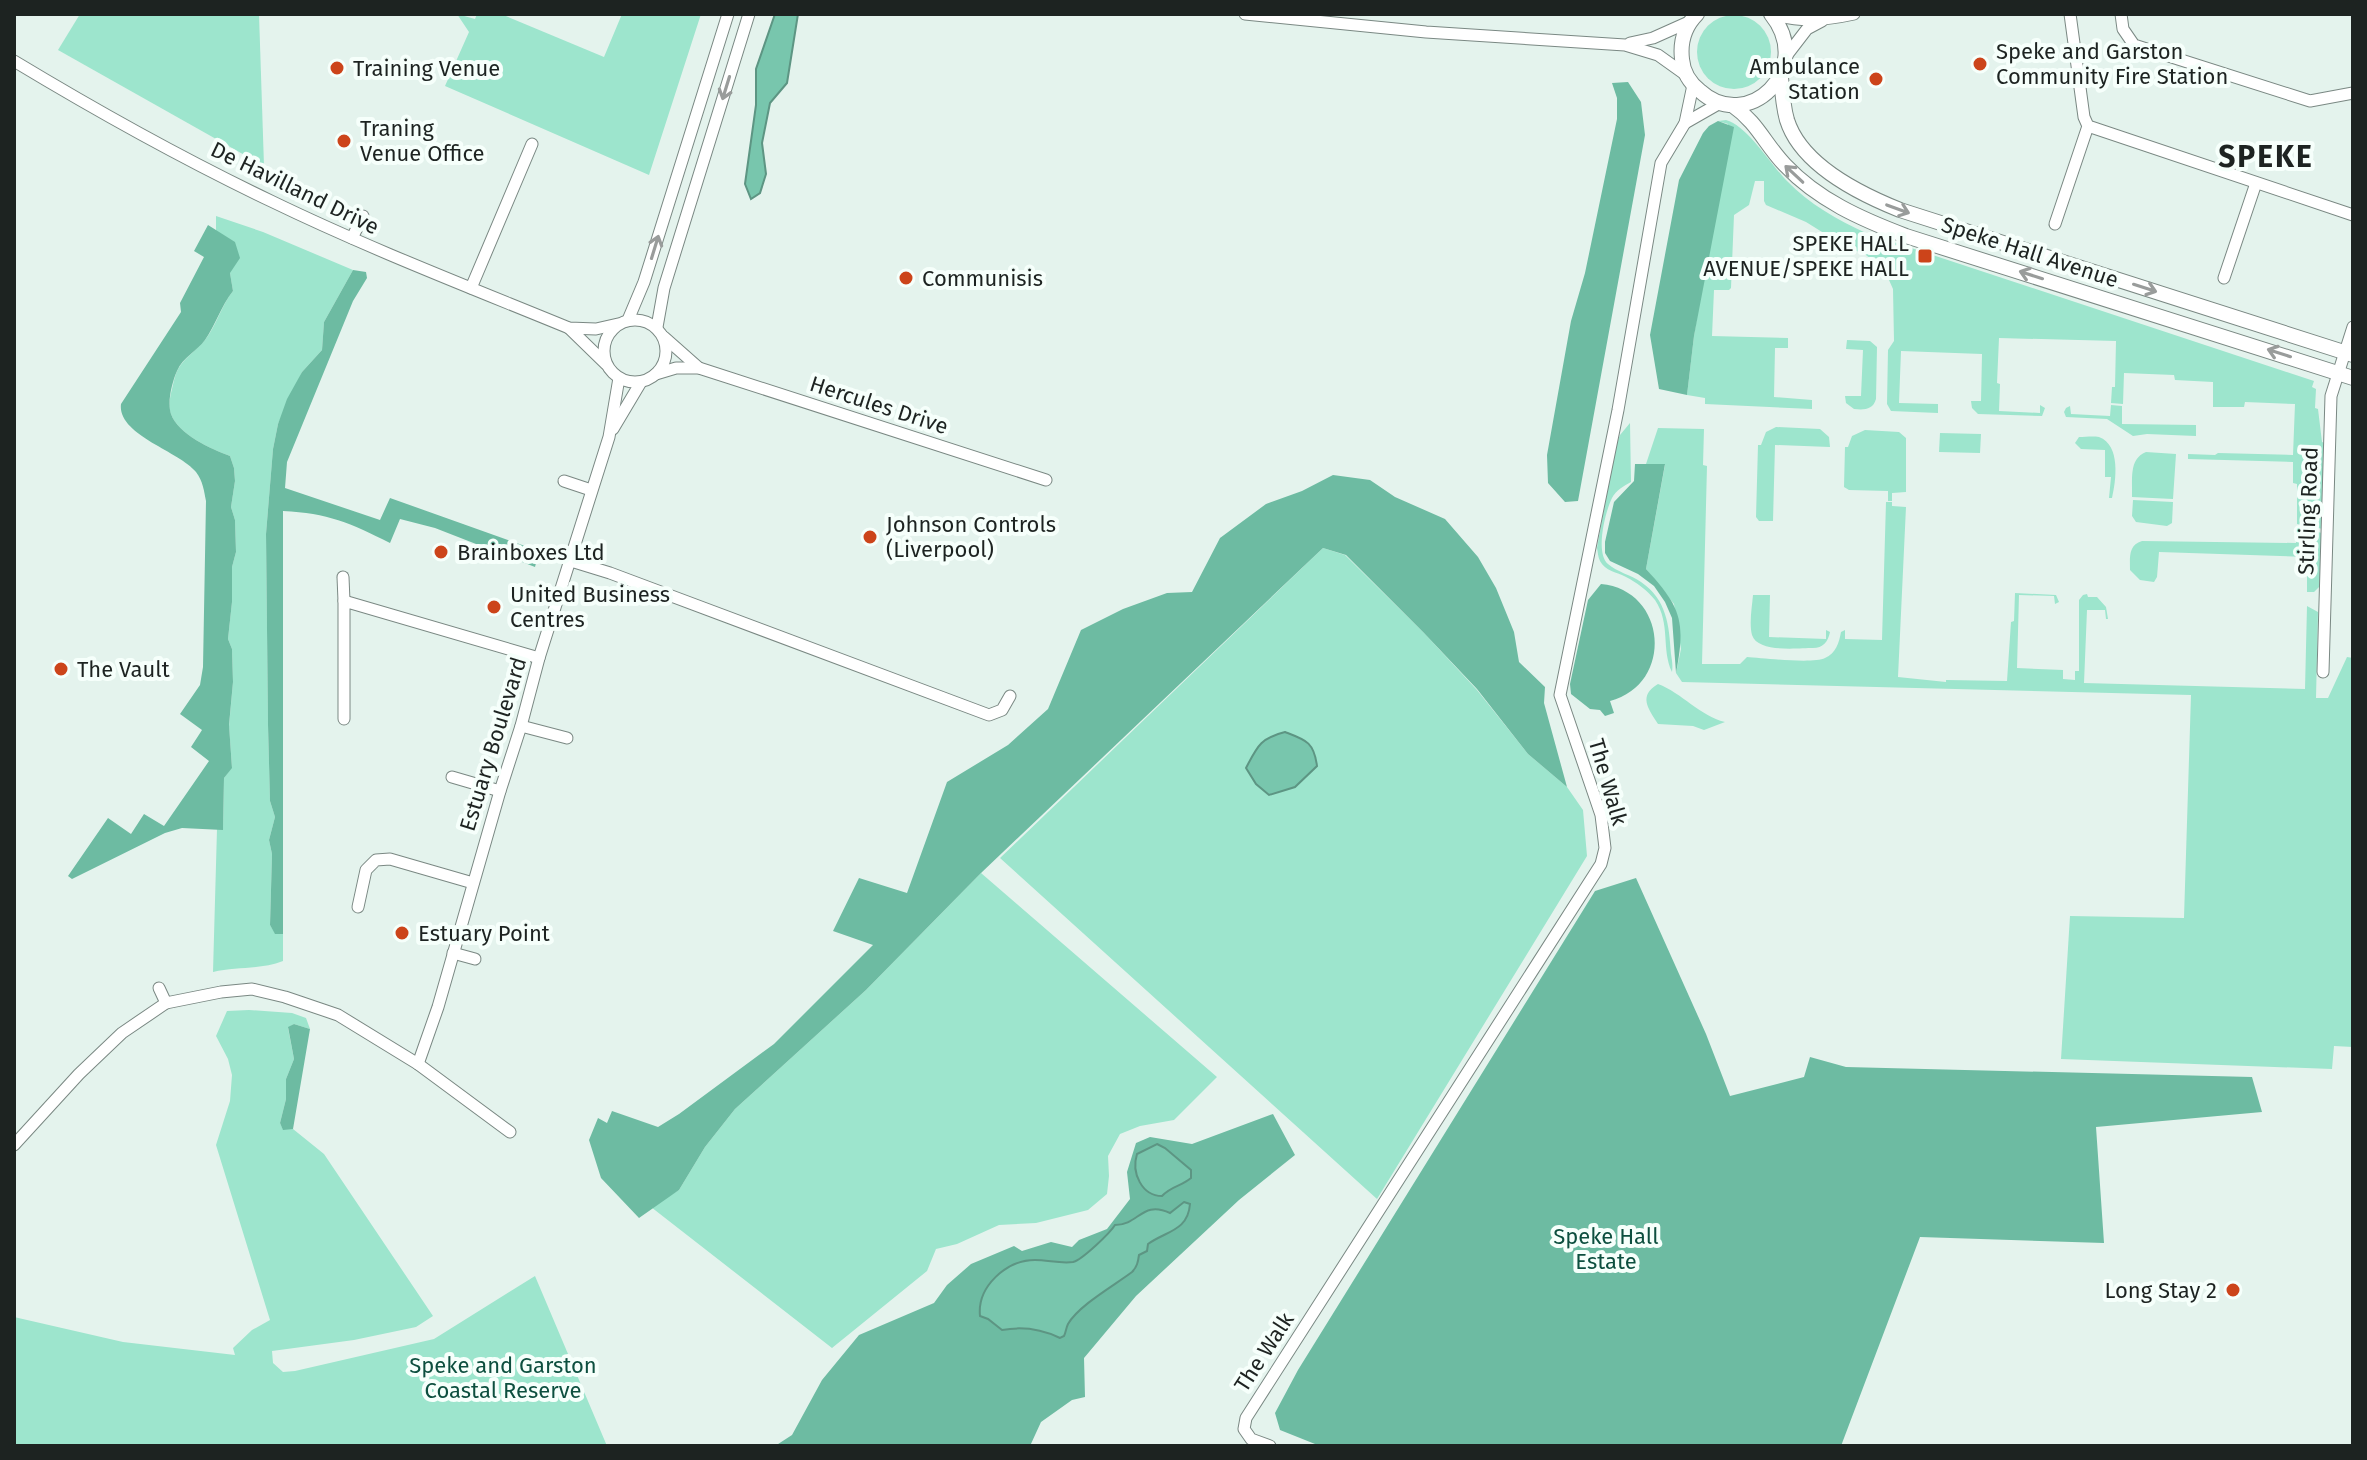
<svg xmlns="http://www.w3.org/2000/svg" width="2367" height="1460" viewBox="0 0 2367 1460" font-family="'Fira Sans',sans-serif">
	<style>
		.green { fill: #9de5cd }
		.forest { fill: #6dbba2 }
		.water { fill: #78c6ad; stroke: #5d9583; stroke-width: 2 }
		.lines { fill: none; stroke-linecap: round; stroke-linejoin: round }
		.minor-casing { stroke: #7a8883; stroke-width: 13 }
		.tertiary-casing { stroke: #7a8883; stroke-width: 16 }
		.minor { stroke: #fff; stroke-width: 11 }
		.tertiary { stroke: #fff; stroke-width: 14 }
		.oneway { stroke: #999c9b }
		.poi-dot { fill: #cc441a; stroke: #f6fffb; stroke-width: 3 }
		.labels { text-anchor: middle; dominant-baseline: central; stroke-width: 8; stroke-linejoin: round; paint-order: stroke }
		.poi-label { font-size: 22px; fill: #1d2321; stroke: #f6fffb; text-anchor: start }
		.street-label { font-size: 22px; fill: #1d2321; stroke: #f6fffb }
		.park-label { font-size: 22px; fill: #0d4f3f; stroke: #f6fffb }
		.district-label { font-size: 30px; font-weight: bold; letter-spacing: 2px; fill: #1d2321; stroke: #f6fffb }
	</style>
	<rect width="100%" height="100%" fill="#e4f3ed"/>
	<g class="green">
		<path d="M80 14H259L264 166 58 50Z"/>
		<path d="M457 14 475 19 477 14H501L604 57 622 14H701L649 175 445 86 469 32Z"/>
		<circle cx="1734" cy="52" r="37"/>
		<path d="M1726 120C1748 126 1770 164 1787 181 1809 204 1838 220 1866 233L2314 381 2312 387 2316 389 2315 408 2318 409 2322 442 2325 443 2323 529 2297 524V484L2293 483V462L2188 459V454L2215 455 2218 453 2293 455 2295 404 2245 402 2244 407H2213V382L2175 380 2174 375 2124 373 2123 404 2111 403 2112 387H2115L2116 341 1999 338 1997 383 2000 384 1999 411 2040 413V405L2045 408 2042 416 1978 414 1972 408 1971 401H1981L1982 354 1901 351 1899 403 1938 404V413L1891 411 1887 404 1888 350 1894 341 1893 289 1885 271 1866 255 1843 245 1806 222 1766 205 1764 201V181H1755L1749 205 1734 215 1731 288 1729 290H1714L1712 336 1788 338V348H1775L1774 397 1812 400V409L1705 404V398L1687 395 1694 336 1728 124 1718 121Z"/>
		<path d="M216 216 263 232 353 270 324 322 322 350 302 372 278 424 273 449 266 534 268 725 270 801 275 817 269 840 272 854 270 925 275 933 283 934V961C260 970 237 966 213 972L217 829H223L224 778 232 767 229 726 233 682 232 649 228 639 232 602V567L236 552 235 520 231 507 235 481 234 468 230 456C211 449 178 434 171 414 168 408 170 396 172 389 174 381 175 373 180 366 187 356 199 348 205 340 217 324 221 306 233 291L230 273 234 242 216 231Z"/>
		<path d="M1847 340 1870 341 1877 347 1876 399C1873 410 1864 410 1854 409L1846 403 1845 396H1861L1863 350 1846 349Z"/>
		<path d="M2111 405 2122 406V424L2196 425V436L2147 434 2133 436 2107 419 2066 417 2064 412 2066 408 2070 406 2071 414 2110 416Z"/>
		<path d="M1630 423 1631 482C1624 486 1616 490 1612 498 1605 512 1595 553 1608 564 1617 572 1631 575 1641 582 1667 600 1669 625 1671 654 1672 661 1673 665 1672 672 1661 649 1671 624 1655 600 1648 591 1636 582 1626 577 1617 572 1605 571 1600 561 1598 557 1598 553 1597 548L1615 449 1620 435Z"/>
		<path d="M1776 427 1820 429 1829 437 1830 447 1775 445 1773 521H1759L1756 517 1758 445H1761L1766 432Z"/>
		<path d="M1658 428 1704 429 1703 465 1707 466 1702 664H1740L1747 657C1763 658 1813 664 1825 658 1836 653 1839 643 1841 632L1845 630V639L1882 640 1886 502H1892V506L1906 507 1898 677 1946 682V680L2007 681 2011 622 2014 621 2015 593 2056 595 2059 602 2055 604 2054 596 2019 595 2017 668 2063 670V679L2075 680V671H2079V600L2083 595 2087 594 2088 597H2097L2106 607 2108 619H2106L2105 610H2087L2084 683 2305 689 2307 606 2318 612 2316 698H2328L2347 657 2353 658V1047L2334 1046 2332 1069 2061 1059 2070 916 2184 918 2191 695 1682 682 1676 673 1681 649 1674 604 1646 569 1665 465 1646 464Z"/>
		<path d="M1865 430 1899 432 1906 438V492L1892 493V501H1888V491L1849 490 1844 487 1845 447H1848L1852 436Z"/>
		<path d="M1940 433 1981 434 1980 453 1939 452Z"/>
		<path d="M2079 437C2085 437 2093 436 2099 437 2121 445 2116 481 2112 498H2109L2111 477H2105V450L2081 449 2075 443Z"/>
		<path d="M2146 452 2176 454 2173 499 2132 497C2133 481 2128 459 2146 452Z"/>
		<path d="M2133 500 2173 502 2172 523 2167 526 2136 522 2132 516Z"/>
		<path d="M2297 527 2322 533 2320 586 2314 592H2307V557L2159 552 2157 577 2154 582 2140 580 2130 570C2130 558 2128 545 2142 541L2296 543Z"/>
		<path d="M1323 548 1345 555 1424 633 1477 690 1528 754 1567 787 1583 810 1587 856 1377 1199 1000 858Z"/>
		<path d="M1753 595H1770L1769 637 1826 639V630L1830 632C1828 642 1823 648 1813 648 1797 648 1758 653 1752 635 1749 623 1752 607 1753 595Z"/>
		<path d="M1658 684C1682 693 1700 716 1725 722L1704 730 1693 726 1658 724C1648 708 1638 696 1658 684Z"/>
		<path d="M981 873 1217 1077 1174 1120 1140 1126 1120 1134 1108 1156 1109 1176 1107 1194 1088 1210 1036 1223 999 1225 957 1244 936 1249 927 1271 832 1348 651 1207 679 1190 705 1147 735 1109 866 990Z"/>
		<path d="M249 1010 292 1013 306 1018 310 1029 294 1024 288 1028 294 1059 286 1079V1099L280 1123 283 1129H293L324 1154 433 1316 416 1327 354 1340 272 1351 273 1363 283 1372 295 1371 434 1339 535 1276 607 1446H14V1317L123 1342 235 1355 233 1348 252 1330 270 1320 216 1145 230 1101 232 1075 228 1059 216 1036 227 1011Z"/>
	</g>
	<g class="forest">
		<path d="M1628 82 1641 102 1645 135 1578 501 1565 502 1548 483 1547 455 1571 321 1585 273 1617 119V98L1612 83Z"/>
		<path d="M1718 121 1734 127 1694 336 1687 395 1659 389 1650 335 1679 180 1703 133 1709 126Z"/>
		<path d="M208 225 235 242 240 258 230 273 233 291C221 306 216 324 205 340 197 351 183 357 177 371 172 382 167 403 171 414 178 434 211 449 230 456L234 468 235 481 231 507 235 520 236 552 232 567V602L228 639 232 649 233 682 229 725 232 768 224 778 223 830 182 828 165 833 72 879 68 876 108 818 131 834 144 814 164 826 209 761 191 747 202 730 180 714 200 685 203 667 206 501C204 491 203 481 196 472 179 451 117 435 121 404L181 312 180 303 204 257 194 251Z"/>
		<path d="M353 270 366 272 367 278 353 301 287 462 285 488 380 520 390 498 539 551 535 567 435 528 400 519 390 543C350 523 328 513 283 511V934H275L270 925 272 854 269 840 275 817 270 801 268 725 266 534 273 449 278 424 287 399 302 372 322 350 324 322Z"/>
		<path d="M1635 464H1665L1646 569C1681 607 1686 621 1676 673L1672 618 1665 602 1654 586 1638 574 1610 561 1605 553V542L1614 502 1634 481Z"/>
		<path d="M1333 475 1370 480 1395 497 1445 519 1478 557 1496 588 1514 632 1519 662 1545 687 1544 703 1567 787 1528 754 1477 689 1424 633 1346 555 1323 548 981 873 866 990 735 1109 705 1147 679 1190 639 1218 601 1178 589 1140 598 1118 607 1123 612 1111 658 1127 679 1114 774 1044 873 945 833 931 859 878 907 893 947 782 1008 745 1048 709 1081 630 1123 609 1167 593 1192 592 1220 538 1266 504 1302 491Z"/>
		<path d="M1601 584C1667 590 1675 684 1610 701L1614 713 1605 716 1600 710 1590 709 1571 694 1570 684 1588 600Z"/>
		<path d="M1636 878 1706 1034 1730 1096 1804 1077 1810 1057 1846 1067 2252 1077 2262 1112 2096 1127 2104 1243 1920 1237 1841 1446H1320L1280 1430 1275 1413 1298 1370 1595 891Z"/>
		<path d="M294 1024 310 1029 293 1129 283 1130 280 1123 286 1099V1079L294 1059 288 1027Z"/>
		<path d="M1273 1114 1295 1155 1239 1200 1136 1296 1084 1358 1085 1397 1072 1400 1041 1422 1030 1446H775L792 1435 822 1380 859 1335 934 1303 947 1285 971 1264 1014 1246 1022 1251 1051 1242 1072 1247 1079 1240 1107 1229 1130 1199 1127 1172 1136 1143 1150 1137 1192 1144Z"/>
	</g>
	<g class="water">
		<path d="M775 14H798L787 83 770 103 762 143 766 174 760 193 751 199 745 184 756 105V69Z"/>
		<path d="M1285 732C1306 740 1314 742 1317 766L1295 787 1269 795 1256 784 1246 768C1257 747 1260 738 1285 732Z"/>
		<path d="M1157 1144 1165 1148 1191 1170V1178C1182 1186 1171 1186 1162 1196 1142 1196 1131 1173 1137 1154Z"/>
		<path d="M1184 1202 1190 1204C1188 1231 1166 1231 1148 1244L1147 1251 1139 1255C1138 1262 1137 1267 1132 1272 1115 1285 1079 1305 1068 1324 1066 1328 1066 1332 1064 1336L1060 1338C1041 1329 1023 1326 1002 1330L988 1319 980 1316C977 1287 1006 1260 1035 1260 1048 1260 1061 1264 1073 1262 1082 1260 1110 1233 1115 1225 1139 1225 1142 1200 1170 1213Z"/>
	</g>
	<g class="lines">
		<g class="minor-casing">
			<g id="minor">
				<path d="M1245 14 1426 32 1625 45 1658 55 1686 75"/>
				<path d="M1773 14C1801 23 1826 20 1854 14"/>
				<path d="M2070 14 2084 117 2088 126 2353 215"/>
				<path d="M2121 14 2123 29 2134 45 2310 101 2353 93"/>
				<path d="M1630 43 1653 38 1691 21"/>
				<path d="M1787 55 1807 29 1822 21"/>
				<path d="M14 61C97 111 183 159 271 201 368 248 469 287 569 328L596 329 618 324"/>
				<path d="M1685 123 1720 103"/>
				<path d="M2055 224 2088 126"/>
				<path d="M352 238 363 216"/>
				<path d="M2224 278 2256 183"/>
				<path d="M471 288 532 144"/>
				<circle cx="635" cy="351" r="31"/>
				<path d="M628 320 644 282 728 14"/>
				<path d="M657 327 664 288 749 14"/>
				<path d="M569 328 606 364"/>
				<path d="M664 337 699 368"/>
				<path d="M656 374 676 368H699L1046 480"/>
				<path d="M613 429 641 382"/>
				<path d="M564 481 591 490"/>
				<path d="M571 561 610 573 989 715 1002 710 1010 696"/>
				<path d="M343 577 344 601"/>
				<path d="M2323 672 2331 396 2353 327"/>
				<path d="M344 719V601L539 658"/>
				<path d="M521 726 567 738"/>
				<path d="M452 777 500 791"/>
				<path d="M358 907 366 870 376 860 390 859 473 883"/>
				<path d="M453 953 475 959"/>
				<path d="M159 988 166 1003"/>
				<path d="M418 1064 438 1007 500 791 521 726 539 658 609 437 619 378"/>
				<path d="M14 1145 79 1074 122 1033 166 1003 221 992 252 989 285 997 338 1015 418 1064 510 1132"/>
				<path d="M1270 1446 1251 1439 1244 1429 1246 1418 1601 864 1605 848 1601 815 1560 695 1618 410 1661 163 1685 123 1693 85"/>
			</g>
		</g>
		<g class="tertiary-casing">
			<g id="tertiary">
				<path d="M1697 14C1685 26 1680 42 1682 59 1683 72 1690 83 1700 91 1747 134 1816 70 1771 14"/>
				<path d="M1781 77C1782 91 1783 106 1787 120 1801 165 1860 194 1900 210L2353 355"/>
				<path d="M1732 105C1758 123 1764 143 1785 165 1818 200 1861 219 1906 236L2353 378"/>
			</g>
		</g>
		<use href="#minor" class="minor"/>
		<use href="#tertiary" class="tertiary"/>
	</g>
	<defs><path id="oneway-shaft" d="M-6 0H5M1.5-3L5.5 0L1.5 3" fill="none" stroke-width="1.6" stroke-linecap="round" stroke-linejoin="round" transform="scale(2)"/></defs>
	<g class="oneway">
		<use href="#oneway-shaft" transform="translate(726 88) rotate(107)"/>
		<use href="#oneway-shaft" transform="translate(1794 174) rotate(-137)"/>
		<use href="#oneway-shaft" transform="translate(1898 209) rotate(20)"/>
		<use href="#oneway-shaft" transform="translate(655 247) rotate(-73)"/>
		<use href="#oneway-shaft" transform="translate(2031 275) rotate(-162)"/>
		<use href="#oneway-shaft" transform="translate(2145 288) rotate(18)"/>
		<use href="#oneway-shaft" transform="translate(2279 353) rotate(-162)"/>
	</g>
	<g class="poi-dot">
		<circle cx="1980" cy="64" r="8"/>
		<circle cx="337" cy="68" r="8"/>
		<circle cx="1876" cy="79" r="8"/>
		<circle cx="344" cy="141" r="8"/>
		<rect x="1917" y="248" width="16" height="16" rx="4"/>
		<circle cx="906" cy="278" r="8"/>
		<circle cx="870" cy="537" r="8"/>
		<circle cx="441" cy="552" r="8"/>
		<circle cx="494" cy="607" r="8"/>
		<circle cx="61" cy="669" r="8"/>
		<circle cx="402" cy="933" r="8"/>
		<circle cx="2233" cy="1290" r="8"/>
	</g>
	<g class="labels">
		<g class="poi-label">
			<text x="1996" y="51">Speke and Garston<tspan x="1996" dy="25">Community Fire Station</tspan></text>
			<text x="1860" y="66" text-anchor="end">Ambulance<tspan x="1860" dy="25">Station</tspan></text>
			<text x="353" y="68">Training Venue</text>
			<text x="360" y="128">Traning<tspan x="360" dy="25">Venue Office</tspan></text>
			<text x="1909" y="243" text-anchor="end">SPEKE HALL<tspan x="1909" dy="25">AVENUE/SPEKE HALL</tspan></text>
			<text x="922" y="278">Communisis</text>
			<text x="886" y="524">Johnson Controls<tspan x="886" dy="25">(Liverpool)</tspan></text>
			<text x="457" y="552">Brainboxes Ltd</text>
			<text x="510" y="594">United Business<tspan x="510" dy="25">Centres</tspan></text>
			<text x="77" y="669">The Vault</text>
			<text x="418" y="933">Estuary Point</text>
			<text x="2217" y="1290" text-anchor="end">Long Stay 2</text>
		</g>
		<g class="street-label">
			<text transform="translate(295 188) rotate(26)">De Havilland Drive</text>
			<text transform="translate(2030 252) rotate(18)">Speke Hall Avenue</text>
			<text transform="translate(879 405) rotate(18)">Hercules Drive</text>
			<text transform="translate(2308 511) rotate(-88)">Stirling Road</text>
			<text transform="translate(493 744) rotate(-73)">Estuary Boulevard</text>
			<text transform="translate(1608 782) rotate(74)">The Walk</text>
			<text transform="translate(1264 1352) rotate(-57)">The Walk</text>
		</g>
		<g class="park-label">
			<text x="1606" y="1236">Speke Hall<tspan x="1606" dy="25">Estate</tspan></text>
			<text x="503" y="1365">Speke and Garston<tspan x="503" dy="25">Coastal Reserve</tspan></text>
		</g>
		<g class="district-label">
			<text x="2266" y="157">SPEKE</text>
		</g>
	</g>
	<rect width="2367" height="1460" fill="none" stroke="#1d2321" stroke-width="32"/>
</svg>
